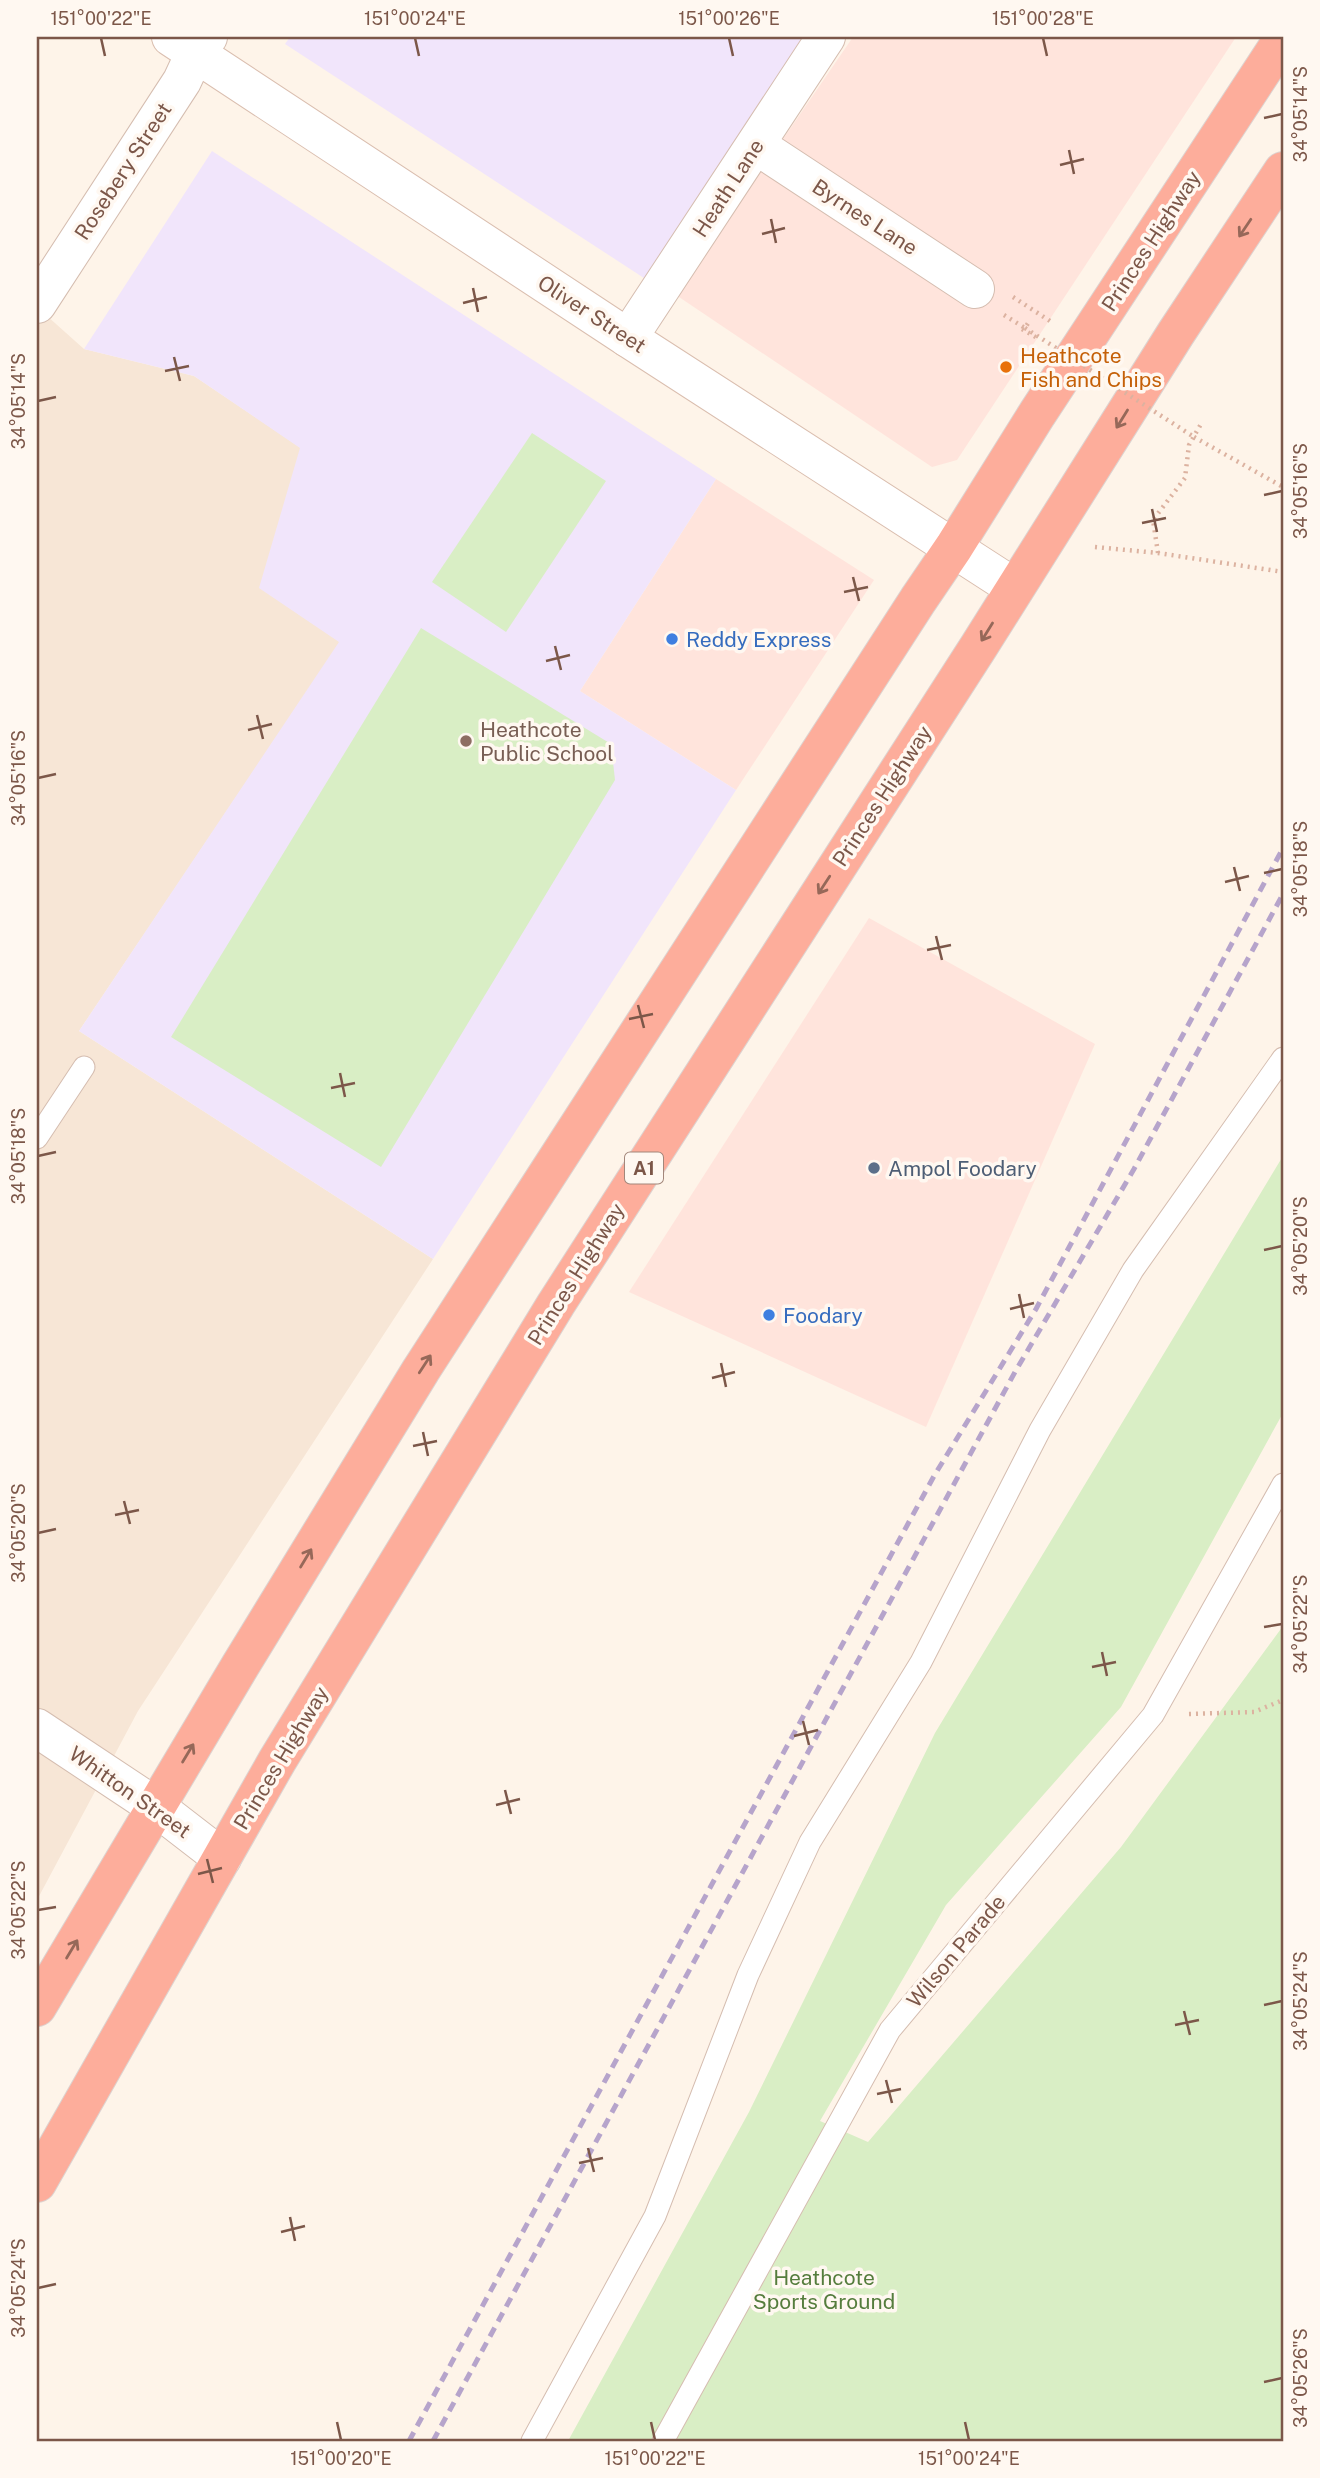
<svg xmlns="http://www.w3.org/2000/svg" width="1320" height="2478" viewBox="0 0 1320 2478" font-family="'Public Sans',sans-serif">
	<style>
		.residential { fill: #f7e6d6 }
		.commercial { fill: #ffe4dc }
		.education { fill: #f1e5fb }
		.green { fill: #d9eec5 }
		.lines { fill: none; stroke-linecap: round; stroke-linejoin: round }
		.lane-casing { stroke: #d5bdb0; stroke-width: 23 }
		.street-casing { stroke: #d5bdb0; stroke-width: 40 }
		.secondary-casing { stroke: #dabeaf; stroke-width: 40 }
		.highway-casing { stroke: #ddd3d0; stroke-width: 40 }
		.path { stroke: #dcb2a0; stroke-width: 4.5; stroke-dasharray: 2 5; stroke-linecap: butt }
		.lane { stroke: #fff; stroke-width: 21 }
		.street { stroke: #fff; stroke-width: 38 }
		.secondary { stroke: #fff; stroke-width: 38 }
		.highway { stroke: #fdad9b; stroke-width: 38 }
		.rail { stroke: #b6a4cb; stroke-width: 5; stroke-dasharray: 10 7; stroke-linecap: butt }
		.path-bridge { stroke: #dcb2a0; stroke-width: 4.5; stroke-dasharray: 2 5; stroke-linecap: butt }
		.oneway { stroke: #966859 }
		.ticks { fill: none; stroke: #7c5749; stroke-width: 2.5 }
		.food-dot { fill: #e8710a; stroke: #fff8f1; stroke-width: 2.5 }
		.shop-dot { fill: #3f7fe0; stroke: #fff8f1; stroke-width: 2.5 }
		.education-dot { fill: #8d6e63; stroke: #fff8f1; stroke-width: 2.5 }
		.service-dot { fill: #5c6f8a; stroke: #fff8f1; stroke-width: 2.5 }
		.labels { text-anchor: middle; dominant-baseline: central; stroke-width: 7; stroke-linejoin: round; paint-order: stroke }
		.shield { fill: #fff8f1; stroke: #a3877b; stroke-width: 2 }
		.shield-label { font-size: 19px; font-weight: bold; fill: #7c5749 }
		.street-label { font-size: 21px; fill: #7c5749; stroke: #fff8f1 }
		.food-label { font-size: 21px; fill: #c56008; stroke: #fff8f1; text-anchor: start }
		.shop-label { font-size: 21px; fill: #366cbe; stroke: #fff8f1; text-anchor: start }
		.education-label { font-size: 21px; fill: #785e54; stroke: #fff8f1; text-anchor: start }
		.service-label { font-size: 21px; fill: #4e5e75; stroke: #fff8f1; text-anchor: start }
		.park-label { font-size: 21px; fill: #557d3d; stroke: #fff8f1 }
		.neatline { fill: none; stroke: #7c5749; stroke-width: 2.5 }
		.ticks-label { font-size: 18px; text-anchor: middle; fill: #7c5749 }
	</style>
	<rect width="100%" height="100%" fill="#fef4e9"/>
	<path class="residential" d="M37 307 84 349 194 376 301 448 260 588 340 642 79 1031 433 1259 138 1711 37 1900Z"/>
	<g class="commercial">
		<path d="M853 37H1236L957 460 932 467 676 295Z"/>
		<path d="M716 479 874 580 736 790 580 691Z"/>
		<path d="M869 918 1095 1044 926 1427 629 1292Z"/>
	</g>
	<g class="education">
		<path d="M290 37H807L647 280 285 44Z"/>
		<path d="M212 151 716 479 580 691 736 790 433 1259 79 1031 339 642 259 588 300 448 194 376 84 349Z"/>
	</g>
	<g class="green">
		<path d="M532 433 606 481 506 632 432 582Z"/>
		<path d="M421 628 611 744 615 780 381 1167 171 1037Z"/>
		<path d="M1283 1156V1413L1121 1707 946 1905 820 2121 868 2142 1121 1847 1283 1626V2441H568L749 2112 935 1733Z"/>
	</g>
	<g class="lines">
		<g class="lane-casing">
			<g id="lane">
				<path d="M37 1138 84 1067"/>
				<path d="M532 2441 655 2216 748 1975 810 1842 921 1662 1040 1430 1133 1270 1283 1058"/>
				<path d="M663 2441 890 2030 1153 1715 1283 1484"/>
			</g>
		</g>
		<g class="street-casing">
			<g id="street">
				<path d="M756 145 975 289"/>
				<path d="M37 304 182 81 195 53 208 37"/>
				<path d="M628 338 826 37"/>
				<path d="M37 1728 156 1807 222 1858"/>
			</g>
		</g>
		<g class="secondary-casing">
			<path id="secondary" d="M171 37 628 338 1015 588"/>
		</g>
		<g class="highway-casing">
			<g id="highway">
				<path d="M37 2007 240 1666 421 1370 918 600 954 547 1037 414 1283 39"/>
				<path d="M37 2183 277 1761 556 1304 979 646 1176 333 1283 171"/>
			</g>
		</g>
		<g class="path">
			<path d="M1013 297 1050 321"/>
			<path d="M1004 315 1025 328 1030 320"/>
			<path d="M1022 329 1039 339"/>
			<path d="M1194 437 1283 487"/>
			<path d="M1095 547 1158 553 1283 572"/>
			<path d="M1158 553 1153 520 1185 478 1189 445 1201 424"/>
			<path d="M1189 1714 1254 1712 1283 1700"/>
		</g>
		<use href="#lane" class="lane"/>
		<use href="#street" class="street"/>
		<use href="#secondary" class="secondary"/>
		<use href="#highway" class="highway"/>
		<g class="rail">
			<path d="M409 2441 934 1476 1036 1309 1283 848"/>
			<path d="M433 2441 1015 1372 1134 1169 1283 894"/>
		</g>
		<path class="path-bridge" d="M1025 328 1194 437"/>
	</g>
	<defs><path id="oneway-shaft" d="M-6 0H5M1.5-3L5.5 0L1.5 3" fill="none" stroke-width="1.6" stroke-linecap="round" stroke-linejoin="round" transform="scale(1.75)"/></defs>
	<g class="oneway">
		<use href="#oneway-shaft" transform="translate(1245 228) rotate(124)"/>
		<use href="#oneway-shaft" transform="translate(1122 419) rotate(122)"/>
		<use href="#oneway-shaft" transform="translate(987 632) rotate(122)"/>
		<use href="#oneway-shaft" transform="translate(824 885) rotate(123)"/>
		<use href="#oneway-shaft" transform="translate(425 1364) rotate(-57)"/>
		<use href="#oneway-shaft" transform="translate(306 1558) rotate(-59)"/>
		<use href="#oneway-shaft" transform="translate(188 1753) rotate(-59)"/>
		<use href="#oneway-shaft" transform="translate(72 1949) rotate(-59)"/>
	</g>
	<path class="ticks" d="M101 38 105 56M415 38 419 56M729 38 733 56M1043 38 1047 56M1264 118 1282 114M1069 150 1074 174M1060 165 1084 159M771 219 776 243M762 234 785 228M473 288 478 312M463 303 487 297M174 357 180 381M165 371 189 366M38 401 56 397M1264 495 1282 491M1152 509 1157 532M1142 523 1166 518M853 577 859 601M844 592 868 587M555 646 561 670M546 661 570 655M257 715 263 739M248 730 272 724M38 778 56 774M1234 867 1240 891M1264 873 1282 869M1225 882 1249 876M936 936 942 960M927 950 951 945M638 1005 644 1028M629 1019 653 1014M340 1073 345 1097M331 1088 355 1083M38 1156 56 1152M1264 1250 1282 1246M1019 1294 1024 1318M1010 1309 1034 1303M721 1363 726 1387M712 1378 735 1372M423 1432 428 1456M413 1446 437 1441M124 1501 130 1524M115 1515 139 1510M38 1533 56 1529M1264 1627 1282 1624M1102 1652 1107 1676M1092 1667 1116 1662M803 1721 809 1745M794 1736 818 1730M505 1790 511 1814M496 1805 520 1799M207 1859 213 1883M198 1874 222 1868M38 1910 56 1907M1264 2005 1282 2001M1184 2011 1190 2035M1175 2025 1199 2020M886 2080 892 2103M877 2094 901 2089M588 2148 594 2172M579 2163 603 2158M290 2217 295 2241M281 2232 305 2226M38 2288 56 2284M1264 2382 1282 2378M337 2422 341 2440M651 2422 655 2440M965 2422 969 2440"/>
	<circle class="food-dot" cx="1006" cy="367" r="7"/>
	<g class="shop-dot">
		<circle cx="672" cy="639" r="7"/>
		<circle cx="769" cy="1315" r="7"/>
	</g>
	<circle class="education-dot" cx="466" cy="741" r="7"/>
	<circle class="service-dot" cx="874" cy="1168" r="7"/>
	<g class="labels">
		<rect class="shield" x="625" y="1152.5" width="38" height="31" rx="5"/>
		<g class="shield-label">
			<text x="644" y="1168">A1</text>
		</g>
		<g class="street-label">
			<text transform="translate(123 171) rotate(-57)">Rosebery Street</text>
			<text transform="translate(728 188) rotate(-57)">Heath Lane</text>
			<text transform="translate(865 217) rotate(33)">Byrnes Lane</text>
			<text transform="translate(1151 241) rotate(-57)">Princes Highway</text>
			<text transform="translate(592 314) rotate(33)">Oliver Street</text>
			<text transform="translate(882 796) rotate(-57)">Princes Highway</text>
			<text transform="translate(576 1274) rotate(-58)">Princes Highway</text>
			<text transform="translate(281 1758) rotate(-59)">Princes Highway</text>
			<text transform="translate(130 1792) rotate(35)">Whitton Street</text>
			<text transform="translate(956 1951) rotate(-50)">Wilson Parade</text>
		</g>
		<g class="food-label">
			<text x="1020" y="355">Heathcote<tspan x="1020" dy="24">Fish and Chips</tspan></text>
		</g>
		<g class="shop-label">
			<text x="686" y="639">Reddy Express</text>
			<text x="783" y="1315">Foodary</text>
		</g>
		<g class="education-label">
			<text x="480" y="729">Heathcote<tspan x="480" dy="24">Public School</tspan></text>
		</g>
		<g class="service-label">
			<text x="888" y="1168">Ampol Foodary</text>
		</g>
		<g class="park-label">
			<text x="824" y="2277">Heathcote<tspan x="824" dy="24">Sports Ground</tspan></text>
		</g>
	</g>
	<rect width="1320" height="2478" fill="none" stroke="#fff8f1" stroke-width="77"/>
	<rect x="38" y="38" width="1244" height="2402" class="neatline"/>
	<g class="ticks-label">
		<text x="101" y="25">151°00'22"E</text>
		<text x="415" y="25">151°00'24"E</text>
		<text x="729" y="25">151°00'26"E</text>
		<text x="1043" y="25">151°00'28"E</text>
		<text transform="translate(1301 114) rotate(-90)" y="6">34°05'14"S</text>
		<text transform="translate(19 401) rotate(-90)" y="6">34°05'14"S</text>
		<text transform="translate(1301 491) rotate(-90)" y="6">34°05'16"S</text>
		<text transform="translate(19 778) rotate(-90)" y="6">34°05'16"S</text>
		<text transform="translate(1301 869) rotate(-90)" y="6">34°05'18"S</text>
		<text transform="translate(19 1156) rotate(-90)" y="6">34°05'18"S</text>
		<text transform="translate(1301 1246) rotate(-90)" y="6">34°05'20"S</text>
		<text transform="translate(19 1533) rotate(-90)" y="6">34°05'20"S</text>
		<text transform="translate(1301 1624) rotate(-90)" y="6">34°05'22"S</text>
		<text transform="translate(19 1910) rotate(-90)" y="6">34°05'22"S</text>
		<text transform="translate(1301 2001) rotate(-90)" y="6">34°05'24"S</text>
		<text transform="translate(19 2288) rotate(-90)" y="6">34°05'24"S</text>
		<text transform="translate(1301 2378) rotate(-90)" y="6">34°05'26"S</text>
		<text x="341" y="2465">151°00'20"E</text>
		<text x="655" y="2465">151°00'22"E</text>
		<text x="969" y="2465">151°00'24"E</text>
	</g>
</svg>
